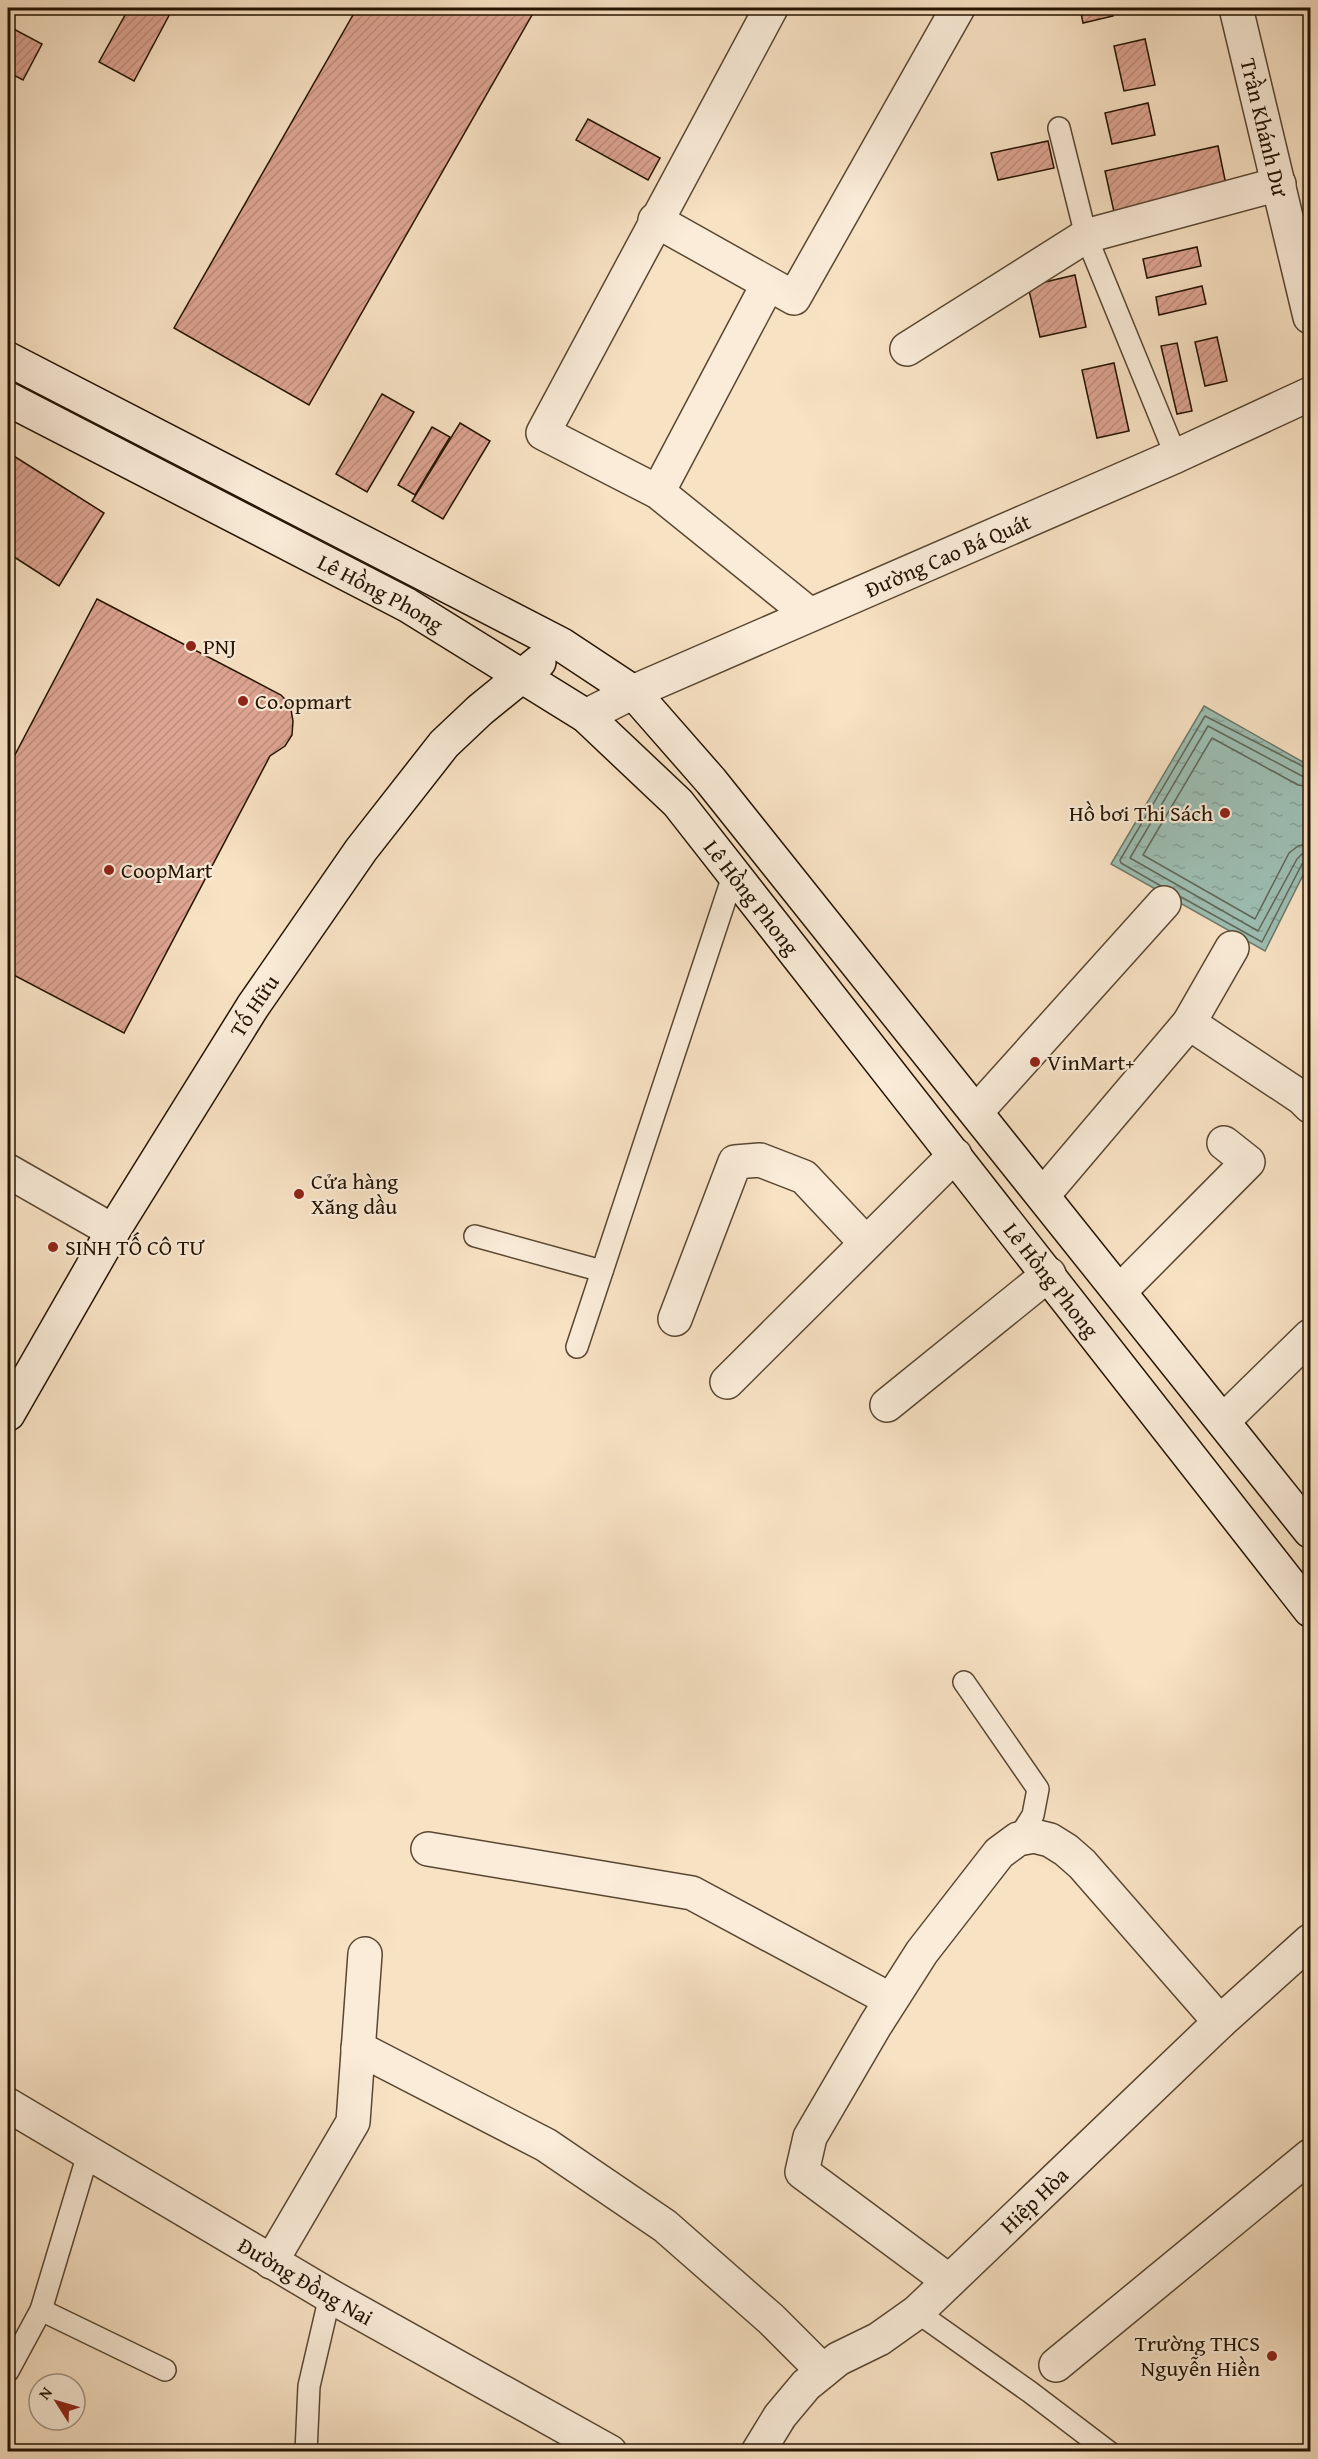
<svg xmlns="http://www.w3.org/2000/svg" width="1318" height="2459" viewBox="0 0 1318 2459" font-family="'Gentium Book Plus',serif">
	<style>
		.water { fill: url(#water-ripples); stroke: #6d7a6b; stroke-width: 1.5 }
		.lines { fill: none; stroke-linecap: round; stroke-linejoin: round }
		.shore { stroke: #60685a; stroke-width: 1.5 }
		.building { fill: url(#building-hatch); stroke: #241300; stroke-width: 1.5 }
		.service-casing { stroke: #594731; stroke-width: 24 }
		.minor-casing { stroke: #594731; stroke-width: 36 }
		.tertiary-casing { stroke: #594731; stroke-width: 36 }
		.secondary-casing { stroke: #241300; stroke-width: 36 }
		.service { stroke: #faecd9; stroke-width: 21 }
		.minor { stroke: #faecd9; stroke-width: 33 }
		.tertiary { stroke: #faecd9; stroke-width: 33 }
		.secondary { stroke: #faecd9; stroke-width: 33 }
		.poi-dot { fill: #8f2418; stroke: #faecd9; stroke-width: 2 }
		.labels { text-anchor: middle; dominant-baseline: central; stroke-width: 4.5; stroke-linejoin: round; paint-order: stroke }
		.street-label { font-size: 22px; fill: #241300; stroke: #faecd9 }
		.poi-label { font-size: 22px; fill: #241300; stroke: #faecd9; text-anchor: start }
	</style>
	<defs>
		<pattern id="water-ripples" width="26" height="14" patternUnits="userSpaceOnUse" patternTransform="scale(1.5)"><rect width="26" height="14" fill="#9dbeb3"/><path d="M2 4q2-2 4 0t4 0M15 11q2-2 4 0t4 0" fill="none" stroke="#87a298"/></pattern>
		<pattern id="building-hatch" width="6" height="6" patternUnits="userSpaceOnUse" patternTransform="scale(1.5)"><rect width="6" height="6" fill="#dda492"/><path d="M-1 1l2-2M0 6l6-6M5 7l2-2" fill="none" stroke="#be8c7c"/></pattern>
	</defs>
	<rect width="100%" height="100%" fill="#f8e2c4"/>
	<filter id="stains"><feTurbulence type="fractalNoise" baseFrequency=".00333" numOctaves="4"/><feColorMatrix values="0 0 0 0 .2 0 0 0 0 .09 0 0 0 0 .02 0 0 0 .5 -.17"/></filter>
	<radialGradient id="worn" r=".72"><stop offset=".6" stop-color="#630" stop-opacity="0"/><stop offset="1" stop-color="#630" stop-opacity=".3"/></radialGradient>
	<path class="water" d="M1204 706 1310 766V861L1265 951 1111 864Z"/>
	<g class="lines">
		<g class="shore">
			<path d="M1310 778 1302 776 1208 726 1130 858 1258 931 1297 859 1302 854 1310 852"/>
			<path d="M1310 787 1298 785 1212 738 1143 855 1255 919 1289 853 1298 846 1310 843"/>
			<path d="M1161 886 1121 863 1120 860 1205 716 1310 770"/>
			<path d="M1181 897 1262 942 1302 864 1310 860"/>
		</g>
	</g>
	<g class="building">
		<path d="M129 8H173L134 81 99 62Z"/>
		<path d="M357 8H536L309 405 174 328Z"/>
		<path d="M1080 8H1111L1113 16 1083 23Z"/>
		<path d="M8 26 42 44 23 80 8 72Z"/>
		<path d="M1145 39 1155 85 1124 91 1114 46Z"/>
		<path d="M1148 103 1155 135 1112 144 1105 113Z"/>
		<path d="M588 119 660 158 648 180 576 140Z"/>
		<path d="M1048 141 1054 168 998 180 991 153Z"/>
		<path d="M1218 146 1230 204 1118 230 1105 171Z"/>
		<path d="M1197 247 1201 266 1147 278 1143 259Z"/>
		<path d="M1075 275 1086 327 1040 337 1028 286Z"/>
		<path d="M1202 286 1206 304 1159 315 1156 297Z"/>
		<path d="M1217 337 1227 381 1205 386 1195 342Z"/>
		<path d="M1177 343 1192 411 1177 414 1161 346Z"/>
		<path d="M1114 363 1129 431 1097 438 1082 370Z"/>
		<path d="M382 394 414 412 367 492 336 474Z"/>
		<path d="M460 423 490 441 443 519 412 501Z"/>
		<path d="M432 427 450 437 415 495 398 485Z"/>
		<path d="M9 453 104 513 59 586 8 553Z"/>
		<path d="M97 599 281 695 290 704 293 721 292 735 285 746 270 756 124 1033 8 972V768Z"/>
	</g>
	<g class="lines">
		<g class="service-casing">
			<g id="service">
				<path d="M1059 128 1086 236 1176 456"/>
				<path d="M475 1236 602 1271"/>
				<path d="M577 1347 734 873"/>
				<path d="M964 1682 1038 1789 1033 1815 1018 1839"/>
				<path d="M41 2310 165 2370"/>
				<path d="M917 2312 1030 2392 1109 2452"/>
				<path d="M8 2371 41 2310 88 2154"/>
				<path d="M306 2452 309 2386 330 2296"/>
			</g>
		</g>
		<g class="minor-casing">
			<g id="minor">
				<path d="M771 8 543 433 658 492 809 614"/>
				<path id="s1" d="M1236 8 1310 317"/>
				<path d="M655 220 794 298 958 8"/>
				<path d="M907 349 1086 236 1279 184"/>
				<path d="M658 492 768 284"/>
				<path d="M1189 1023 1302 1098 1310 1106"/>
				<path d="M976 1112 1164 903"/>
				<path d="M8 1171 113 1231"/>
				<path d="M1043 1195 1189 1023 1232 948"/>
				<path d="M1120 1291 1248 1162 1224 1143"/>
				<path d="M675 1319 735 1162 760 1160 804 1177 866 1243"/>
				<path d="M727 1382 955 1155"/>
				<path d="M887 1405 1049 1274"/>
				<path d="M1223 1421 1310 1336"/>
				<path d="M428 1849 692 1893 891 2000"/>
				<path d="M358 2048 546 2145 665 2226 771 2319 823 2371"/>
				<path d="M271 2262 353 2122 365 1954"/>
				<path d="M949 2281 802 2172 810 2137 876 2024 922 1952 999 1853 1018 1839 1034 1836 1050 1840 1066 1850 1082 1864 1220 2022"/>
				<path d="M1056 2365 1310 2156"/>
				<path id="s2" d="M758 2452 780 2416 806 2385 838 2359 879 2339 917 2312 1220 2022 1310 1941"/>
			</g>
		</g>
		<g class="tertiary-casing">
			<g id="tertiary">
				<path id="s3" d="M586 716 633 692 1176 456 1310 394"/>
				<path id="s4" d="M8 2105 330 2296 610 2452"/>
			</g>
		</g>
		<g class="secondary-casing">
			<g id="secondary">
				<path d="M8 359 562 645 633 692 711 781 1310 1531"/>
				<path id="s5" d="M8 399 407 605 586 716 678 803 1310 1610"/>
				<path id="s6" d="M8 1414 113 1231 253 1006 361 850 444 744 480 710 539 662"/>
			</g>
		</g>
		<use href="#service" class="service"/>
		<use href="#minor" class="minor"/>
		<use href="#tertiary" class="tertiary"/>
		<use href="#secondary" class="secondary"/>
	</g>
	<g class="poi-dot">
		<circle cx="191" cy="646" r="6"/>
		<circle cx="243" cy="701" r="6"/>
		<circle cx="1225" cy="813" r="6"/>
		<circle cx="109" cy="870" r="6"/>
		<circle cx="1035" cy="1062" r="6"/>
		<circle cx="299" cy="1194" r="6"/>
		<circle cx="53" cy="1247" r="6"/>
		<circle cx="1272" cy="2356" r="6"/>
	</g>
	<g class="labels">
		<g class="street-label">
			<text stroke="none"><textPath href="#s1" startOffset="123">Trần Khánh Dư</textPath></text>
			<text stroke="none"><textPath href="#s3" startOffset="396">Đường Cao Bá Quát</textPath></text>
			<text stroke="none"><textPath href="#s5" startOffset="420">Lê Hồng Phong</textPath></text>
			<text stroke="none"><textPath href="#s5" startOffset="906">Lê Hồng Phong</textPath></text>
			<text stroke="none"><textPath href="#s6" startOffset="477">Tố Hữu</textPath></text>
			<text stroke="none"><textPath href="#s5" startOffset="1392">Lê Hồng Phong</textPath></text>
			<text stroke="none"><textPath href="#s2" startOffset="378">Hiệp Hòa</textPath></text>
			<text stroke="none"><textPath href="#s4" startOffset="346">Đường Đồng Nai</textPath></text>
		</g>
		<g class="poi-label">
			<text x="203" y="646">PNJ</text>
			<text x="255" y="701">Co.opmart</text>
			<text x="1213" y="813" text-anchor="end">Hồ bơi Thi Sách</text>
			<text x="121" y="870">CoopMart</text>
			<text x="1047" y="1062">VinMart+</text>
			<text x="311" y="1181">Cửa hàng<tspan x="311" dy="25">Xăng dầu</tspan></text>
			<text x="65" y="1247">SINH TỐ CÔ TƯ</text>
			<text x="1260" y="2343" text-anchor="end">Trường THCS<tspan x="1260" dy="25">Nguyễn Hiền</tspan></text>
		</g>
	</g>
	<rect width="1318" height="2459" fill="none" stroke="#f8e2c4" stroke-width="30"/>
	<rect x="9" y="9" width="1300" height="2441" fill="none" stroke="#241300" stroke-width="3"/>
	<rect x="15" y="15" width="1288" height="2429" fill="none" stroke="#241300" stroke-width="1.5"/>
	<g transform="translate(57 2402) rotate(307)"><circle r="28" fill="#faecd9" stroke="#a49582" stroke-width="1.5"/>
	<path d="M0-4.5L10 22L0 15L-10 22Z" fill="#8f2418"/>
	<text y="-9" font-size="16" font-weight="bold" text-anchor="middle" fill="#241300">N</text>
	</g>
	<rect width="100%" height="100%" filter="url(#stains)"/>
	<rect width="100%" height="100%" fill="url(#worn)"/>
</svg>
